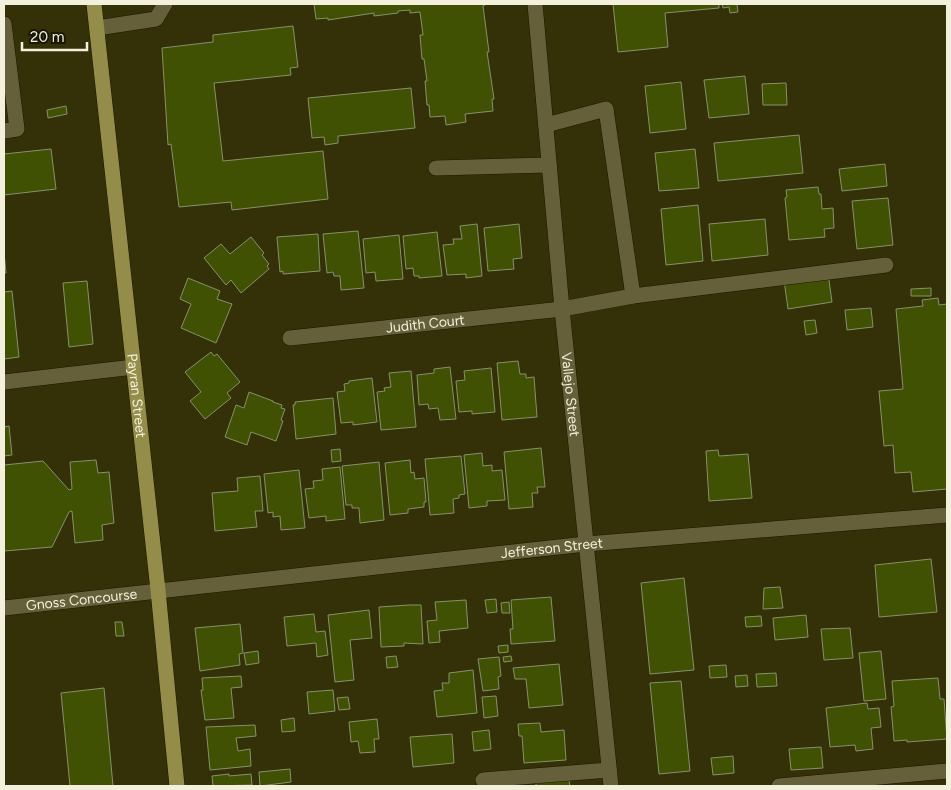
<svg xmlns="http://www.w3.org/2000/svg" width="951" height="790" viewBox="0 0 951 790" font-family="Figtree,sans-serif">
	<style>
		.building { fill: #405104; stroke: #85926b }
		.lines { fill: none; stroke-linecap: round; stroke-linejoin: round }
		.minor-casing { stroke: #1b1700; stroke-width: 16 }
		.major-casing { stroke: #1b1700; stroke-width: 16 }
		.minor { stroke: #65603a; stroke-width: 15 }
		.major { stroke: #948c49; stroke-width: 15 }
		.labels { text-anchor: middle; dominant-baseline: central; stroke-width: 5; stroke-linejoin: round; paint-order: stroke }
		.street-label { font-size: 14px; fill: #f3f1dc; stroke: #191708 }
	</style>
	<rect width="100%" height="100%" fill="#343008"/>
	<g class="building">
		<path d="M314 4H485V5L483 6 489 52H487L494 99H492L493 111 465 114 466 122 446 125 445 116 430 117 429 105H427L425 81H427L424 59H422L420 35H423L420 12 410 13V10L398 11V13L374 16V13L328 20V18L316 19Z"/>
		<path d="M613 4H719V8L665 13 668 47 618 52Z"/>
		<path d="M722 4H737L738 12 730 13 729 7 723 8Z"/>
		<path d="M293 26 298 67 290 68 291 75 214 83 223 161 323 151 328 199 232 210 231 202 179 207 171 144 168 145 162 48 213 42V35Z"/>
		<path d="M745 76 749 114 709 118 704 80Z"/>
		<path d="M681 82 686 129 650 133 645 86Z"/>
		<path d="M786 83 787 105H763L762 84Z"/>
		<path d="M411 88 415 128 338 136V143L325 145 324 137 312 138 308 98Z"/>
		<path d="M66 106 67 114 48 118 47 110Z"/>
		<path d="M799 135 803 173 718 181 714 143Z"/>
		<path d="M51 149 56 189 4 195V154Z"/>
		<path d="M695 149 699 188 659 191 655 153Z"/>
		<path d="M885 164 887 186 842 191 839 169Z"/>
		<path d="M818 187 819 194H821L822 209 833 208 834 228 824 229 825 237 789 240 785 198 787 197 786 190Z"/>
		<path d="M888 198 893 245 857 249 852 201Z"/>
		<path d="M698 205 703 261 666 265 661 209Z"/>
		<path d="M765 219 768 255 712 261 709 224Z"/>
		<path d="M477 224 482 276 466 278V274L447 275 443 245 454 244 453 239H462L460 226Z"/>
		<path d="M519 224 522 258 513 259 514 269 488 271 484 228Z"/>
		<path d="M358 231 364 288 341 290 340 276H334L333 272 327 273 323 234Z"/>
		<path d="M437 232 442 276 419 278V276H414L413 268 406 269 403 236Z"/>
		<path d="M318 234 320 271 283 274V271L280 272 277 237Z"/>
		<path d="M399 235 403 279 376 281 375 272 366 273 363 239Z"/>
		<path d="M251 237 264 253 262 255 269 264 267 266 269 269 241 293 231 280 226 285 204 258 221 244 230 254Z"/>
		<path d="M4 252 6 273H4Z"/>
		<path d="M828 273 832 302 788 309 784 280Z"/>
		<path d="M188 278 220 291 217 299 232 304 216 343 181 328 191 304 180 299Z"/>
		<path d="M87 281 93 344 69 347 63 283Z"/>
		<path d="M931 288V296H911V289Z"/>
		<path d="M12 291 19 357 4 359V292Z"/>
		<path d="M938 298 939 305 947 304V489L913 492 911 472 895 473 893 445 884 446 879 391 903 389 896 309 923 306 922 300Z"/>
		<path d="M871 308 873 327 847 330 845 310Z"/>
		<path d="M815 320 817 333 806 335 804 321Z"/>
		<path d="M211 352 214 356 217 354 240 382 227 393 231 398 205 419 190 401 201 392 185 372Z"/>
		<path d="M518 361 520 374H526V378L534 377 537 417 502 420 497 363Z"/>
		<path d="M450 367 456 419 440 420 438 408 429 409 428 404 419 405 417 375 434 373V369Z"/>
		<path d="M491 368 495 412 472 414V411L459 412 456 381 465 380 464 371Z"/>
		<path d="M411 371 416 427 381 430 377 392 385 391 384 388 391 387 389 373Z"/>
		<path d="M372 378 377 422 353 425V422L341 423 337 392 345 391 344 384 349 383V381Z"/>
		<path d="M249 392 273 401V402L282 405 281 408 285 409 281 420 283 421 276 441 251 432 247 445 225 437 236 405 244 408Z"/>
		<path d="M333 398 336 434 296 439 293 405H295V402Z"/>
		<path d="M9 426 12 455 4 456V427Z"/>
		<path d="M541 448 545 487H537L538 493H532L533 507 509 509 504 452Z"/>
		<path d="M340 449 341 461 332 462 331 450Z"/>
		<path d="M718 450 719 456 748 454 752 498 709 501 706 451Z"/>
		<path d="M482 453 483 466 492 465V471L502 470 505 500 487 501V506L469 508 464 455Z"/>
		<path d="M461 456 465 494 459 495V498L453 499 454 513 430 515 425 459Z"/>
		<path d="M96 460 98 473 109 472 114 523 102 525 103 540 75 543 72 511 69 512 52 547 4 551V465L43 461 69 490 72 489 70 462Z"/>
		<path d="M410 460 411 473 414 472 415 479 424 478 426 502H424V507L408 509V513L390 515 385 463Z"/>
		<path d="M379 462 384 520 360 523 359 508H352V505H346L342 466Z"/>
		<path d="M340 467 345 519 326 521V516L309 518 305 489 314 488 313 481 323 480 322 469Z"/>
		<path d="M299 470 305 528 281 530 280 516 273 517V512L268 513 264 474Z"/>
		<path d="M260 476 263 511H255L257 527 215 531 212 493 238 491 237 478Z"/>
		<path d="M931 559 937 612 879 617 875 565Z"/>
		<path d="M684 578 694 670 650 674 641 583Z"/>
		<path d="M780 587 783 608 763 609 764 588Z"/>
		<path d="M551 597 555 641 511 644 510 629H513L511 600Z"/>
		<path d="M496 599 497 612 487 613 485 600Z"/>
		<path d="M466 600 468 628 439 631 440 642 429 643 427 621 437 620 435 602Z"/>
		<path d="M509 602 510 613H502L501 603Z"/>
		<path d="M409 605H421L423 644 404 643V646L381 647 379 607Z"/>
		<path d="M369 610 372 638 350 640 354 680 335 682 328 615Z"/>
		<path d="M314 614 316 632 325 631 328 655 317 657 316 643 287 646 284 617Z"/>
		<path d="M806 615 808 637 775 640 773 618Z"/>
		<path d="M761 616 762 626 746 627 745 617Z"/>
		<path d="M115 622H122L124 636H116Z"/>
		<path d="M240 624 243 653 239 654 240 665 200 671 195 628Z"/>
		<path d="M850 628 853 658 824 660 821 629Z"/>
		<path d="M508 645V652L499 653 498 646Z"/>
		<path d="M258 651 259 663 246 665 244 653Z"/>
		<path d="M881 651 886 699 864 701 859 653Z"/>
		<path d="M396 656 398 667 387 668 386 657Z"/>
		<path d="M511 656 512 661 504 662 503 657Z"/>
		<path d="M499 657 501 676 498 677 499 689 483 691 478 659Z"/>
		<path d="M559 664 563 705 529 708 526 679H515L513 668Z"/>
		<path d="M726 665 727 677 710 678 709 666Z"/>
		<path d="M473 670 477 713 437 717 434 691 443 690 442 683H449V673Z"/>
		<path d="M776 673 777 686 757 687 756 674Z"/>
		<path d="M747 675 748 686 736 687 735 676Z"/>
		<path d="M241 676 242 687 231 688 234 718 205 720 201 690H203L202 678Z"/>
		<path d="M938 678 940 699H944L947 739 907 742V740L894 741 891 707 894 706 892 681Z"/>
		<path d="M681 681 690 771 659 774 650 683Z"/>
		<path d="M104 688 113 786H70L61 693Z"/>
		<path d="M333 690 335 711 309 714 307 692Z"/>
		<path d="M496 696 498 716 484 718 482 697Z"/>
		<path d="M348 697 350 709 339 710 337 698Z"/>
		<path d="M867 703 868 709 879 708 881 727 871 728 873 749 856 751 855 745 830 747 826 708Z"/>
		<path d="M294 718 295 731 282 732 281 720Z"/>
		<path d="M377 719 379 739H374L375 752 360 753 358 741 351 742 349 722Z"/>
		<path d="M540 723 541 732 564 730 566 760 524 763 522 736H519L518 724Z"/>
		<path d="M255 725 256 736 236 738 238 751 250 749 251 766 210 770 206 727Z"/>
		<path d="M489 730 491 749 474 751 472 732Z"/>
		<path d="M452 734 454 763 413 767 410 737Z"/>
		<path d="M821 747 823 768 791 770 789 749Z"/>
		<path d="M733 756 734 773 713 775 711 758Z"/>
		<path d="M290 769 291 782 260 786 259 772Z"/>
		<path d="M229 774V776L251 774 252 785 213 786 212 776Z"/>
		<path d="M569 780 570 786H536V783Z"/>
	</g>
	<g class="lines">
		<g class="minor-casing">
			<g id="minor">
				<path id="s1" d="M535 4 562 309 611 786"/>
				<path d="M4 24 17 129 4 131"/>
				<path d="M97 28 156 19 165 4"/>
				<path d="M546 125 606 109 633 296 886 265"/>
				<path d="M436 168 549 165"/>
				<path id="s2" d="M290 338 562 309 633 296"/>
				<path d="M4 382 134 367"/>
				<path id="s3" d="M4 608 586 544 947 515"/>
				<path d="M483 780 609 770"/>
				<path d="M779 786 947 771"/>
			</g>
		</g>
		<g class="major-casing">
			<g id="major">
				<path id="s4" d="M94 4 158 590 177 786"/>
			</g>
		</g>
		<use href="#minor" class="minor"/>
		<use href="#major" class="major"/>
	</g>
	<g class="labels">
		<g class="street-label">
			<text stroke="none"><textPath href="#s2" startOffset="136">Judith Court</textPath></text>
			<text stroke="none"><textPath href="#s4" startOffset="394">Payran Street</textPath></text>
			<text stroke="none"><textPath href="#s1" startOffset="392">Vallejo Street</textPath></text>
			<text stroke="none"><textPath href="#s3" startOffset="551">Jefferson Street</textPath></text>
			<text stroke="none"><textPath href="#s3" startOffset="78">Gnoss Concourse</textPath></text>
		</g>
	</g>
	<rect width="951" height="790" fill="none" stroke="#f3f1dc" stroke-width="10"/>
	<path d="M22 42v8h65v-8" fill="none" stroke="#f3f1dc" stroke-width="2.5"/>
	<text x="30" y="42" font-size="15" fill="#f3f1dc" stroke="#191708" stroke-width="4" paint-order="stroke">20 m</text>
</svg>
